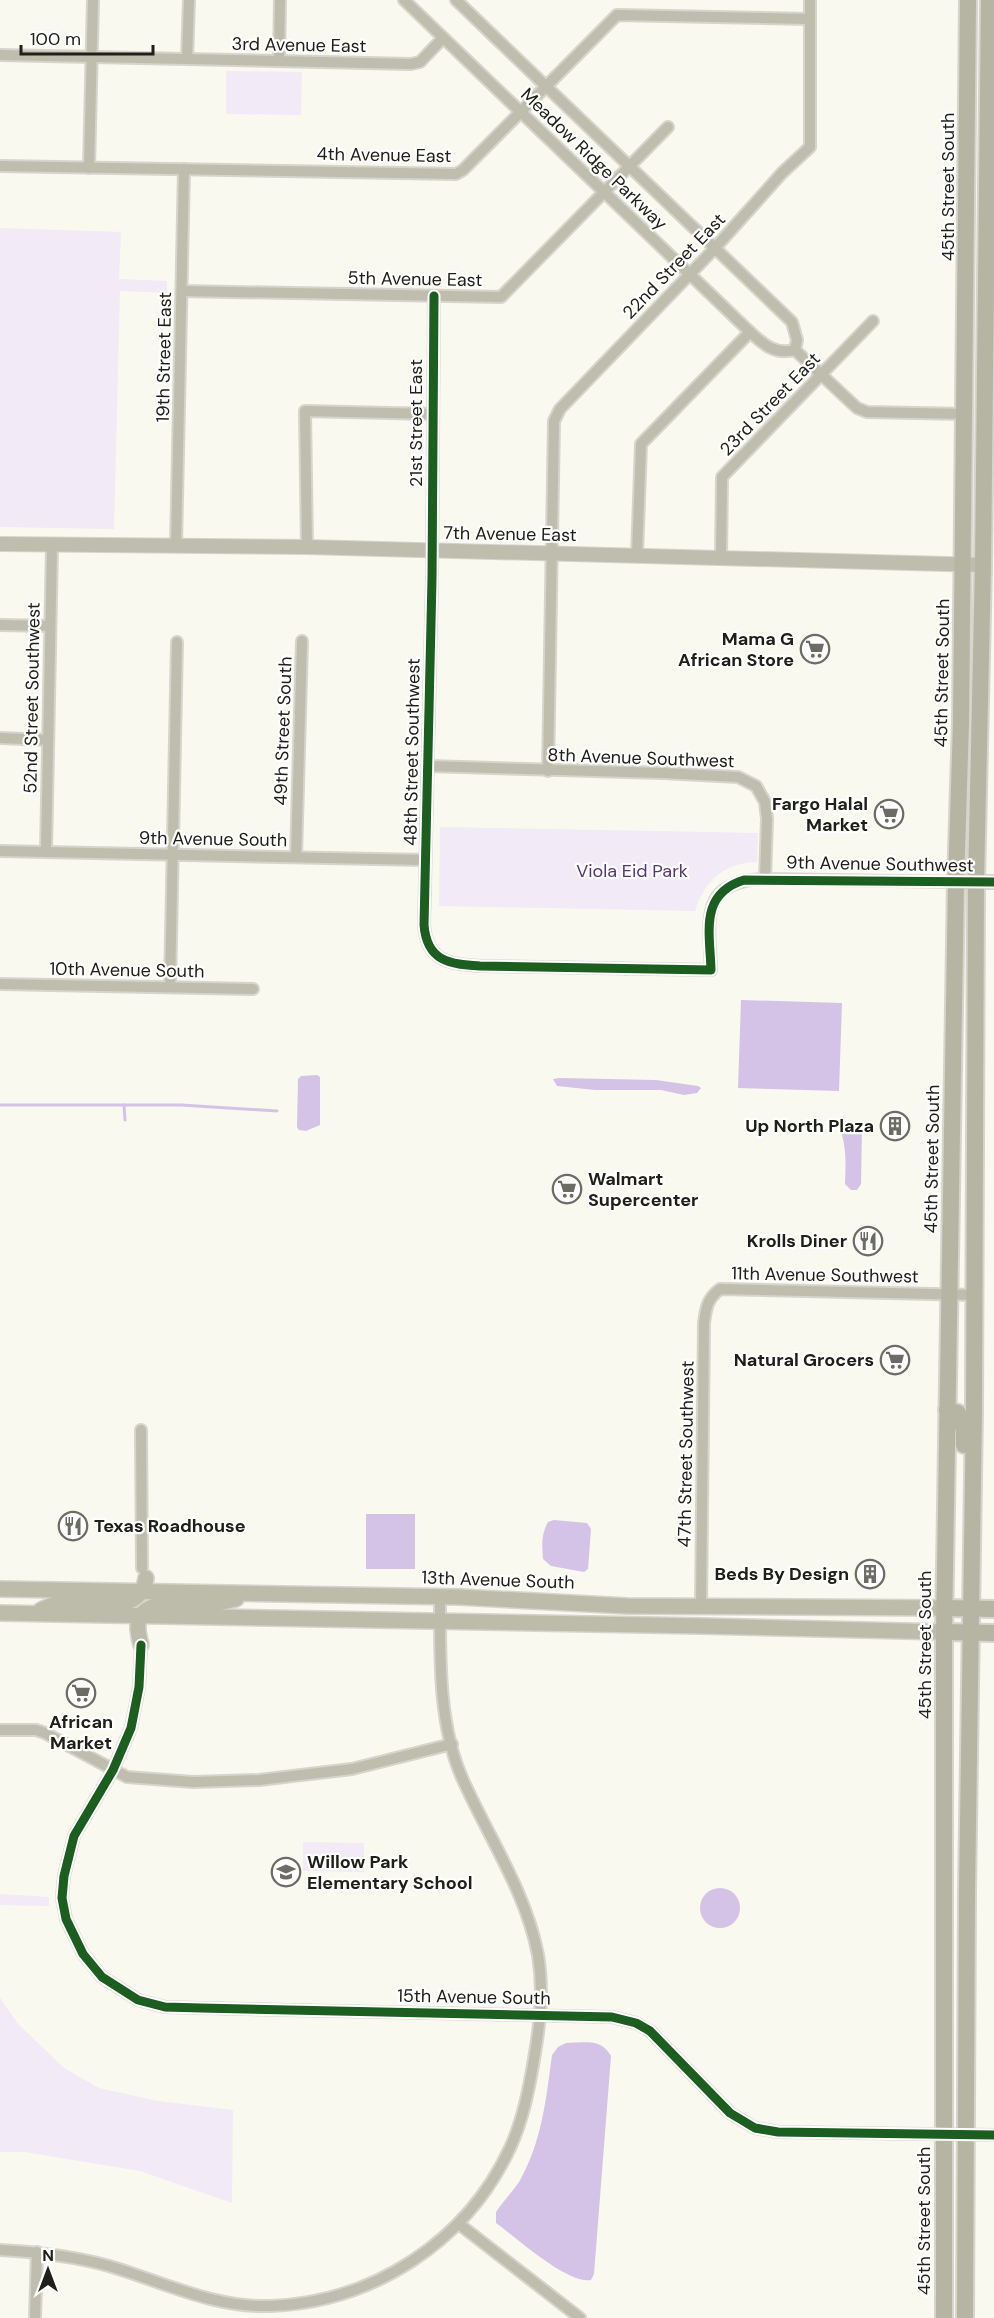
<svg xmlns="http://www.w3.org/2000/svg" width="994" height="2318" viewBox="0 0 994 2318" font-family="'DM Sans',sans-serif">
	<style>
		.green { fill: #f2eaf6 }
		.water { fill: #d5c2e7 }
		.lines { fill: none; stroke-linecap: round; stroke-linejoin: round }
		.stream { stroke: #d5c2e7; stroke-width: 3 }
		.minor-casing { stroke: #d5d5ce; stroke-width: 14 }
		.tertiary-casing { stroke: #d5d5ce; stroke-width: 16 }
		.secondary-casing { stroke: #d5d5ce; stroke-width: 18 }
		.primary-casing { stroke: #d5d5ce; stroke-width: 20 }
		.minor { stroke: #bebdae; stroke-width: 10 }
		.tertiary { stroke: #bebdae; stroke-width: 14 }
		.secondary { stroke: #bdbcab; stroke-width: 15 }
		.primary { stroke: #b6b5a4; stroke-width: 16 }
		.cycleway-casing { stroke: #fff; stroke-width: 13 }
		.cycleway { stroke: #1b5e20; stroke-width: 9 }
		.labels { text-anchor: middle; dominant-baseline: central; stroke-width: 4.5; stroke-linejoin: round; paint-order: stroke }
		.street-label { font-size: 18px; fill: #20201a; stroke: #fff }
		.poi-label { font-size: 18px; font-weight: bold; fill: #20201a; stroke: #fff; text-anchor: end }
		.park-label { font-size: 18px; fill: #583377; stroke: #fff }
	</style>
	<rect width="100%" height="100%" fill="#f9f9ef"/>
	<g class="green">
		<path d="M226 71 302 72 301 115 226 114Z"/>
		<path d="M0 228 121 232 119 279 167 281V293L120 291 114 529 0 527Z"/>
		<path d="M440 827 758 833 757 862C724 863 705 880 695 911L439 906Z"/>
		<path d="M303 1842 364 1843V1872L303 1871Z"/>
		<path d="M0 1894 49 1897V1906L0 1905Z"/>
		<path d="M0 1998 18 2024 64 2068 99 2088 158 2101 233 2110 232 2203 140 2171 25 2152H0Z"/>
	</g>
	<g class="water">
		<path d="M741 1000 842 1003 839 1091 738 1088Z"/>
		<path d="M317 1075 320 1077V1125L306 1131 299 1130 297 1127 298 1079 301 1076Z"/>
		<path d="M559 1078 656 1080 698 1086 701 1088 697 1093 684 1095 661 1090H595L557 1086 553 1079Z"/>
		<path d="M837 1120C847 1123 857 1118 862 1128L861 1184 857 1190H851L845 1184C846 1164 847 1136 835 1121Z"/>
		<rect x="366" y="1514" width="49" height="55"/>
		<path d="M554 1520 587 1523 591 1529 588 1569 584 1572 551 1566 543 1559C542 1545 541 1535 548 1522Z"/>
		<circle cx="720" cy="1908" r="20"/>
		<path d="M566 2043C585 2043 601 2038 611 2056L594 2274 591 2280C567 2284 517 2238 496 2223V2212C503 2202 512 2192 519 2182 542 2142 546 2099 552 2055L558 2047Z"/>
	</g>
	<g class="lines">
		<g class="stream">
			<path d="M0 1105H181L277 1111"/>
			<path d="M124 1105 125 1120"/>
		</g>
		<g class="minor-casing">
			<g id="minor">
				<path d="M404 0 750 332C764 345 775 355 795 350"/>
				<path d="M456 0 792 322 797 340 795 350"/>
				<path d="M0 55 411 64 420 62 443 38"/>
				<path d="M187 59 189 0"/>
				<path d="M279 61 280 0"/>
				<path d="M0 166 456 174 463 170 617 15 810 19"/>
				<path d="M89 168 93 0"/>
				<path d="M182 291 501 297 668 127"/>
				<path d="M434 296 432 579 424 925C427 962 450 964 480 966L711 970C709 918 699 881 765 879L956 882"/>
				<path d="M795 350 857 408 867 412 965 414"/>
				<path d="M176 546 184 169"/>
				<path d="M307 547 305 411 432 414"/>
				<path d="M637 555 641 444 750 332"/>
				<path d="M721 558 722 477 873 321"/>
				<path d="M0 625 50 626"/>
				<path d="M0 738 48 740"/>
				<path d="M428 766 663 773 738 777 756 786 765 802 767 819 765 879"/>
				<path d="M548 771 554 421 560 409 715 248 782 173 810 147V0"/>
				<path d="M0 851 425 860"/>
				<path d="M46 852 52 546"/>
				<path d="M296 857 302 641"/>
				<path d="M0 984 253 989"/>
				<path d="M170 987 177 642"/>
				<path d="M141 1430 142 1568"/>
				<path d="M701 1606 704 1323C706 1308 707 1299 720 1289L974 1295"/>
				<path d="M141 1645 139 1687 131 1728 113 1770 74 1836 64 1876 62 1898 66 1919 83 1954 102 1977 138 2000 165 2007 201 2008 612 2017 636 2023 650 2031 730 2113 755 2128 778 2132 994 2135"/>
				<path d="M0 1730H36L45 1733 127 1777 193 1782 259 1780 352 1769 452 1744"/>
				<path d="M459 2224 580 2318"/>
				<path d="M0 2250C37 2252 73 2256 109 2266 163 2282 213 2308 271 2306 374 2302 467 2241 510 2148 523 2120 529 2089 534 2059 540 2024 544 1991 538 1955 526 1892 489 1838 463 1780 438 1725 440 1656 440 1597"/>
				<path d="M35 2318 37 2252"/>
			</g>
		</g>
		<g class="tertiary-casing">
			<g id="tertiary">
				<path d="M0 544 307 547 983 565"/>
				<path d="M956 882H994"/>
			</g>
		</g>
		<g class="secondary-casing">
			<g id="secondary">
				<path d="M0 1589 459 1597 627 1606 945 1608"/>
				<path d="M41 1610C48 1607 55 1603 63 1603 90 1601 141 1617 146 1578"/>
				<path d="M0 1613 702 1626 944 1632"/>
				<path d="M141 1645C135 1623 135 1611 161 1604H214L236 1599"/>
			</g>
		</g>
		<g class="primary-casing">
			<g id="primary">
				<path d="M947 1410 958 1413 964 1430V1445"/>
				<path d="M945 1608 994 1609"/>
				<path d="M944 1632 994 1633"/>
				<path d="M944 2318V1632L956 882 961 723 968 0"/>
				<path d="M965 2318 967 1892 974 1410 976 882 983 565 989 0"/>
			</g>
		</g>
		<use href="#minor" class="minor"/>
		<use href="#tertiary" class="tertiary"/>
		<use href="#secondary" class="secondary"/>
		<use href="#primary" class="primary"/>
		<g class="cycleway-casing">
			<g id="cycleway">
				<path d="M434 296 432 579 424 925C427 962 450 964 480 966L711 970C710 933 699 894 744 880L994 882"/>
				<path d="M141 1645 139 1687 131 1728 113 1770 74 1836 64 1876 62 1898 66 1919 83 1954 102 1977 138 2000 165 2007 201 2008 612 2017 636 2023 650 2031 730 2113 755 2128 778 2132 994 2135"/>
			</g>
		</g>
		<use href="#cycleway" class="cycleway"/>
	</g>
	<defs>
		<g id="supermarket-ring" transform="scale(1.5)"><circle r="9.5" fill="#fff" stroke="#6c6c65" stroke-width="1.5"/><path d="M-6-5.5h2.5l.6 2H6L4.5 2H-2.5L-4.4-4H-6ZM-1.5 3.2a1.3 1.3 0 1 0 .1 0ZM3 3.2a1.3 1.3 0 1 0 .1 0Z" fill="#6c6c65"/></g>
		<g id="building-ring" transform="scale(1.5)"><circle r="9.5" fill="#fff" stroke="#6c6c65" stroke-width="1.5"/><path d="M-4-6H4V6H1V3H-1V6H-4ZM-2.5-4.3h1.7v1.8h-1.7ZM.8-4.3h1.7v1.8H.8ZM-2.5-1h1.7V.8h-1.7ZM.8-1h1.7V.8H.8Z" fill="#6c6c65"/></g>
		<g id="restaurant-ring" transform="scale(1.5)"><circle r="9.5" fill="#fff" stroke="#6c6c65" stroke-width="1.5"/><path d="M-5-6h1v4h1v-4h1v4h1v-4h1v5L-1.5 .5V6h-2V.5L-5-1ZM5-6V6H3V1.5H1.5Q1.5-4 5-6Z" fill="#6c6c65"/></g>
		<g id="school-ring" transform="scale(1.5)"><circle r="9.5" fill="#fff" stroke="#6c6c65" stroke-width="1.5"/><path d="M0-5L7-2L0 1L-7-2ZM-4 1L0 2.5L4 1V4Q0 6-4 4Z" fill="#6c6c65"/></g>
	</defs>
	<g fill-rule="evenodd">
		<use href="#supermarket-ring" x="815" y="649"/>
		<use href="#supermarket-ring" x="889" y="814"/>
		<use href="#building-ring" x="895" y="1126"/>
		<use href="#supermarket-ring" x="567" y="1189"/>
		<use href="#restaurant-ring" x="868" y="1241"/>
		<use href="#supermarket-ring" x="895" y="1360"/>
		<use href="#restaurant-ring" x="73" y="1526"/>
		<use href="#building-ring" x="870" y="1574"/>
		<use href="#supermarket-ring" x="81" y="1693"/>
		<use href="#school-ring" x="286" y="1872"/>
	</g>
	<g class="labels">
		<g class="street-label">
			<text transform="translate(299 45) rotate(1)">3rd Avenue East</text>
			<text transform="translate(384 155) rotate(1)">4th Avenue East</text>
			<text transform="translate(594 159) rotate(44)">Meadow Ridge Parkway</text>
			<text transform="translate(948 187) rotate(-90)">45th Street South</text>
			<text transform="translate(674 266) rotate(-46)">22nd Street East</text>
			<text transform="translate(415 279) rotate(1)">5th Avenue East</text>
			<text transform="translate(164 357) rotate(-89)">19th Street East</text>
			<text transform="translate(770 404) rotate(-46)">23rd Street East</text>
			<text transform="translate(416 423) rotate(-90)">21st Street East</text>
			<text transform="translate(510 534) rotate(1)">7th Avenue East</text>
			<text transform="translate(942 673) rotate(-89)">45th Street South</text>
			<text transform="translate(32 698) rotate(-89)">52nd Street Southwest</text>
			<text transform="translate(283 731) rotate(-88)">49th Street South</text>
			<text transform="translate(412 752) rotate(-89)">48th Street Southwest</text>
			<text transform="translate(641 758) rotate(2)">8th Avenue Southwest</text>
			<text transform="translate(213 839) rotate(1)">9th Avenue South</text>
			<text transform="translate(880 864) rotate(1)">9th Avenue Southwest</text>
			<text transform="translate(127 970) rotate(1)">10th Avenue South</text>
			<text transform="translate(932 1159) rotate(-89)">45th Street South</text>
			<text transform="translate(825 1275) rotate(1)">11th Avenue Southwest</text>
			<text transform="translate(686 1454) rotate(-89)">47th Street Southwest</text>
			<text transform="translate(498 1580) rotate(2)">13th Avenue South</text>
			<text transform="translate(925 1645) rotate(-90)">45th Street South</text>
			<text transform="translate(474 1997) rotate(1)">15th Avenue South</text>
			<text transform="translate(924 2221) rotate(-90)">45th Street South</text>
		</g>
		<g class="poi-label">
			<text x="794" y="639">Mama G<tspan x="794" dy="21">African Store</tspan></text>
			<text x="868" y="804">Fargo Halal<tspan x="868" dy="21">Market</tspan></text>
			<text x="874" y="1126">Up North Plaza</text>
			<text x="588" y="1179" text-anchor="start">Walmart<tspan x="588" dy="21">Supercenter</tspan></text>
			<text x="847" y="1241">Krolls Diner</text>
			<text x="874" y="1360">Natural Grocers</text>
			<text x="94" y="1526" text-anchor="start">Texas Roadhouse</text>
			<text x="849" y="1574">Beds By Design</text>
			<text x="81" y="1722" text-anchor="middle">African<tspan x="81" dy="21">Market</tspan></text>
			<text x="307" y="1862" text-anchor="start">Willow Park<tspan x="307" dy="21">Elementary School</tspan></text>
		</g>
		<g class="park-label">
			<text x="632" y="871">Viola Eid Park</text>
		</g>
	</g>
	<g transform="translate(48 2270)" stroke="#ffffff" stroke-width="4.5" paint-order="stroke">
	<path d="M0-4.5L10 22L0 15L-10 22Z" fill="#20201a"/>
	<text y="-9" font-size="16" font-weight="bold" text-anchor="middle" fill="#20201a">N</text>
	</g>
	<path d="M21 45v9h132v-9" fill="none" stroke="#20201a" stroke-width="3"/>
	<text x="30" y="45" font-size="18" fill="#20201a" stroke="#ffffff" stroke-width="4.5" paint-order="stroke">100 m</text>
</svg>
